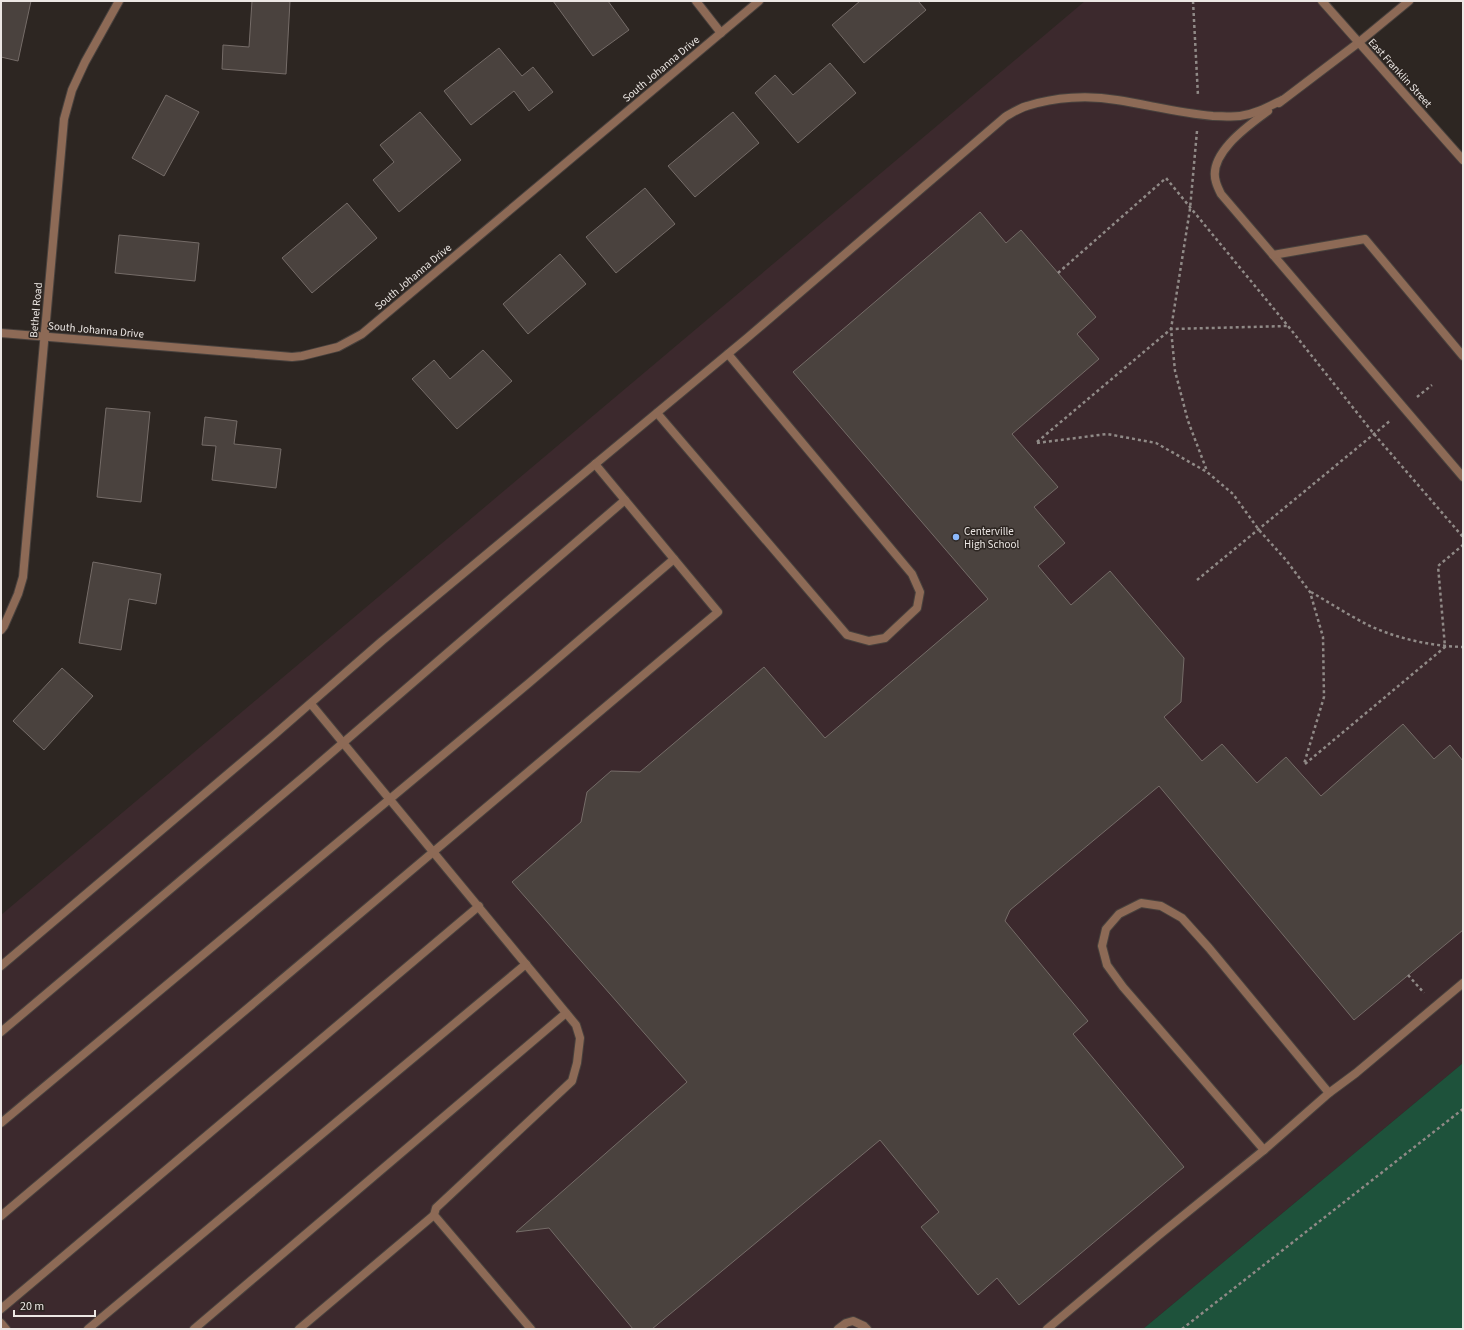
<svg xmlns="http://www.w3.org/2000/svg" width="1464" height="1330" viewBox="0 0 1464 1330" font-family="'Source Sans 3',sans-serif">
	<style>
		.education { fill: #3c292d }
		.green { fill: #1e523b }
		.building { fill: #4a423e; stroke: #756c68 }
		.lines { fill: none; stroke-linecap: round; stroke-linejoin: round }
		.service-casing { stroke: #48413d; stroke-width: 10 }
		.minor-casing { stroke: #48413d; stroke-width: 10 }
		.tertiary-casing { stroke: #48413d; stroke-width: 10 }
		.path { stroke: #908a87; stroke-width: 2.5; stroke-dasharray: 3 3; stroke-linecap: butt }
		.service { stroke: #8d6a56; stroke-width: 8 }
		.minor { stroke: #8d6a56; stroke-width: 8 }
		.tertiary { stroke: #8d6a56; stroke-width: 8 }
		.poi-dot { fill: #8cb9fc; stroke: #2d2622; stroke-width: 1.5 }
		.labels { text-anchor: middle; dominant-baseline: central; stroke-width: 3; stroke-linejoin: round; paint-order: stroke }
		.street-label { font-size: 11px; fill: #ece7e4; stroke: #2d2622 }
		.poi-label { font-size: 11px; fill: #ece7e4; stroke: #2d2622; text-anchor: start }
	</style>
	<rect width="100%" height="100%" fill="#2d2622"/>
	<path class="education" d="M1085 1H1322L1463 160V1063L1143 1329H1V915Z"/>
	<path class="green" d="M1463 1063V1329H1143Z"/>
	<g class="building">
		<path d="M1 1H31L18 61 1 57Z"/>
		<path d="M252 1H290L286 74 222 69 223 45 249 47Z"/>
		<path d="M553 1H608L629 30 593 56Z"/>
		<path d="M860 1H918L926 10 864 63 832 25Z"/>
		<path d="M499 48 522 76 533 67 553 92 529 111 514 91 471 125 444 91Z"/>
		<path d="M830 63 856 93 798 143 755 93 775 75 793 95Z"/>
		<path d="M166 95 199 112 164 176 132 158Z"/>
		<path d="M420 112 461 160 399 212 373 180 394 162 380 145Z"/>
		<path d="M733 112 759 143 695 197 668 166Z"/>
		<path d="M645 188 675 224 616 273 586 237Z"/>
		<path d="M347 203 377 238 312 293 282 258Z"/>
		<path d="M980 212 1006 243 1021 230 1096 317 1077 334 1099 359 1012 434 1058 487 1034 507 1065 543 1038 566 1071 605 1110 571 1184 658 1181 702 1164 717 1202 761 1222 744 1257 783 1286 757 1321 796 1403 724 1434 759 1450 745 1463 761V930L1354 1020 1159 786 1010 910 1005 921 1088 1021 1073 1034 1184 1167 1019 1305 997 1278 978 1295 921 1227 939 1212 880 1140 652 1329H633L549 1228 516 1232 687 1082 512 882 581 822 587 792 611 771 640 772 764 667 825 738 988 599 793 372Z"/>
		<path d="M119 235 199 243 195 281 115 273Z"/>
		<path d="M560 254 586 284 528 334 503 304Z"/>
		<path d="M483 350 512 381 457 429 412 379 434 360 450 379Z"/>
		<path d="M106 408 150 412 141 502 97 497Z"/>
		<path d="M205 417 237 421 234 444 281 449 276 488 212 480 216 446 202 445Z"/>
		<path d="M93 562 161 574 156 604 129 599 121 650 79 643Z"/>
		<path d="M62 668 93 696 44 750 13 721Z"/>
	</g>
	<g class="lines">
		<g class="service-casing">
			<g id="service">
				<path d="M1279 103 1358 43"/>
				<path d="M1268 111C1249 125 1207 154 1216 182 1217 186 1219 190 1221 194L1463 477"/>
				<path d="M1273 255 1365 239 1463 356"/>
				<path d="M657 413 847 635 869 641 885 638 917 608 920 592 912 574 728 354"/>
				<path d="M311 704 576 1025 580 1038 577 1063 572 1081 436 1208 434 1215 531 1329"/>
				<path d="M1 966 274 735 382 641 747 338 1005 117C1012 113 1019 108 1027 106 1055 97 1088 95 1117 100 1149 105 1179 113 1213 116 1222 116 1231 117 1240 116 1255 114 1268 107 1282 100"/>
				<path d="M1 1032 308 773 625 500"/>
				<path d="M1 1123 529 683 674 559"/>
				<path d="M1264 1150 1123 987 1107 965 1102 946 1106 929 1119 914 1141 903 1161 906 1182 918 1209 948 1329 1093"/>
				<path d="M1 1216 718 612 595 464"/>
				<path d="M1 1309 479 906"/>
				<path d="M1 1323 6 1329"/>
				<path d="M88 1329 526 964"/>
				<path d="M194 1329 566 1013"/>
				<path d="M299 1329 434 1215"/>
				<path d="M838 1329 846 1323 853 1321 864 1326 867 1329"/>
				<path d="M1047 1329 1158 1236 1264 1150 1329 1093 1356 1073 1463 983"/>
			</g>
		</g>
		<g class="minor-casing">
			<g id="minor">
				<path d="M696 1 721 33"/>
				<path d="M1358 43 1409 1"/>
				<path d="M1 333 292 357 302 356 338 347 362 334 759 1"/>
				<path d="M1 630 4 626 18 594 23 577 64 119 72 90 85 62 119 1"/>
			</g>
		</g>
		<g class="tertiary-casing">
			<path id="tertiary" d="M1322 1 1463 160"/>
		</g>
		<g class="path">
			<path d="M1193 1 1198 96"/>
			<path d="M1197 131 1190 209 1171 329 1175 371 1188 421 1207 471"/>
			<path d="M1058 273 1166 178 1288 326 1374 434 1463 537"/>
			<path d="M1417 397 1432 385"/>
			<path d="M1037 442 1171 329 1288 326"/>
			<path d="M1037 443 1107 434 1156 443 1207 472 1233 494 1259 530 1286 560 1310 592 1323 637 1324 697 1304 764"/>
			<path d="M1197 580 1391 420"/>
			<path d="M1311 592C1330 603 1350 616 1370 626 1399 639 1431 646 1463 647"/>
			<path d="M1305 764 1445 647 1438 566 1463 545"/>
			<path d="M1408 975 1424 993"/>
			<path d="M1182 1329 1463 1109"/>
		</g>
		<use href="#service" class="service"/>
		<use href="#minor" class="minor"/>
		<use href="#tertiary" class="tertiary"/>
	</g>
	<circle class="poi-dot" cx="956" cy="537" r="4"/>
	<g class="labels">
		<g class="street-label">
			<text transform="translate(661 69) rotate(-40)">South Johanna Drive</text>
			<text transform="translate(1400 73) rotate(48)">East Franklin Street</text>
			<text transform="translate(413 277) rotate(-40)">South Johanna Drive</text>
			<text transform="translate(36 310) rotate(-85)">Bethel Road</text>
			<text transform="translate(96 330) rotate(5)">South Johanna Drive</text>
		</g>
		<g class="poi-label">
			<text x="964" y="531">Centerville<tspan x="964" dy="13">High School</tspan></text>
		</g>
	</g>
	<rect width="1464" height="1330" fill="none" stroke="#ece7e4" stroke-width="4"/>
	<path d="M14 1310v6h81v-6" fill="none" stroke="#ece7e4" stroke-width="2"/>
	<text x="20" y="1310" font-size="12" fill="#ece7e4" stroke="#2d2622" stroke-width="3" paint-order="stroke">20 m</text>
</svg>
